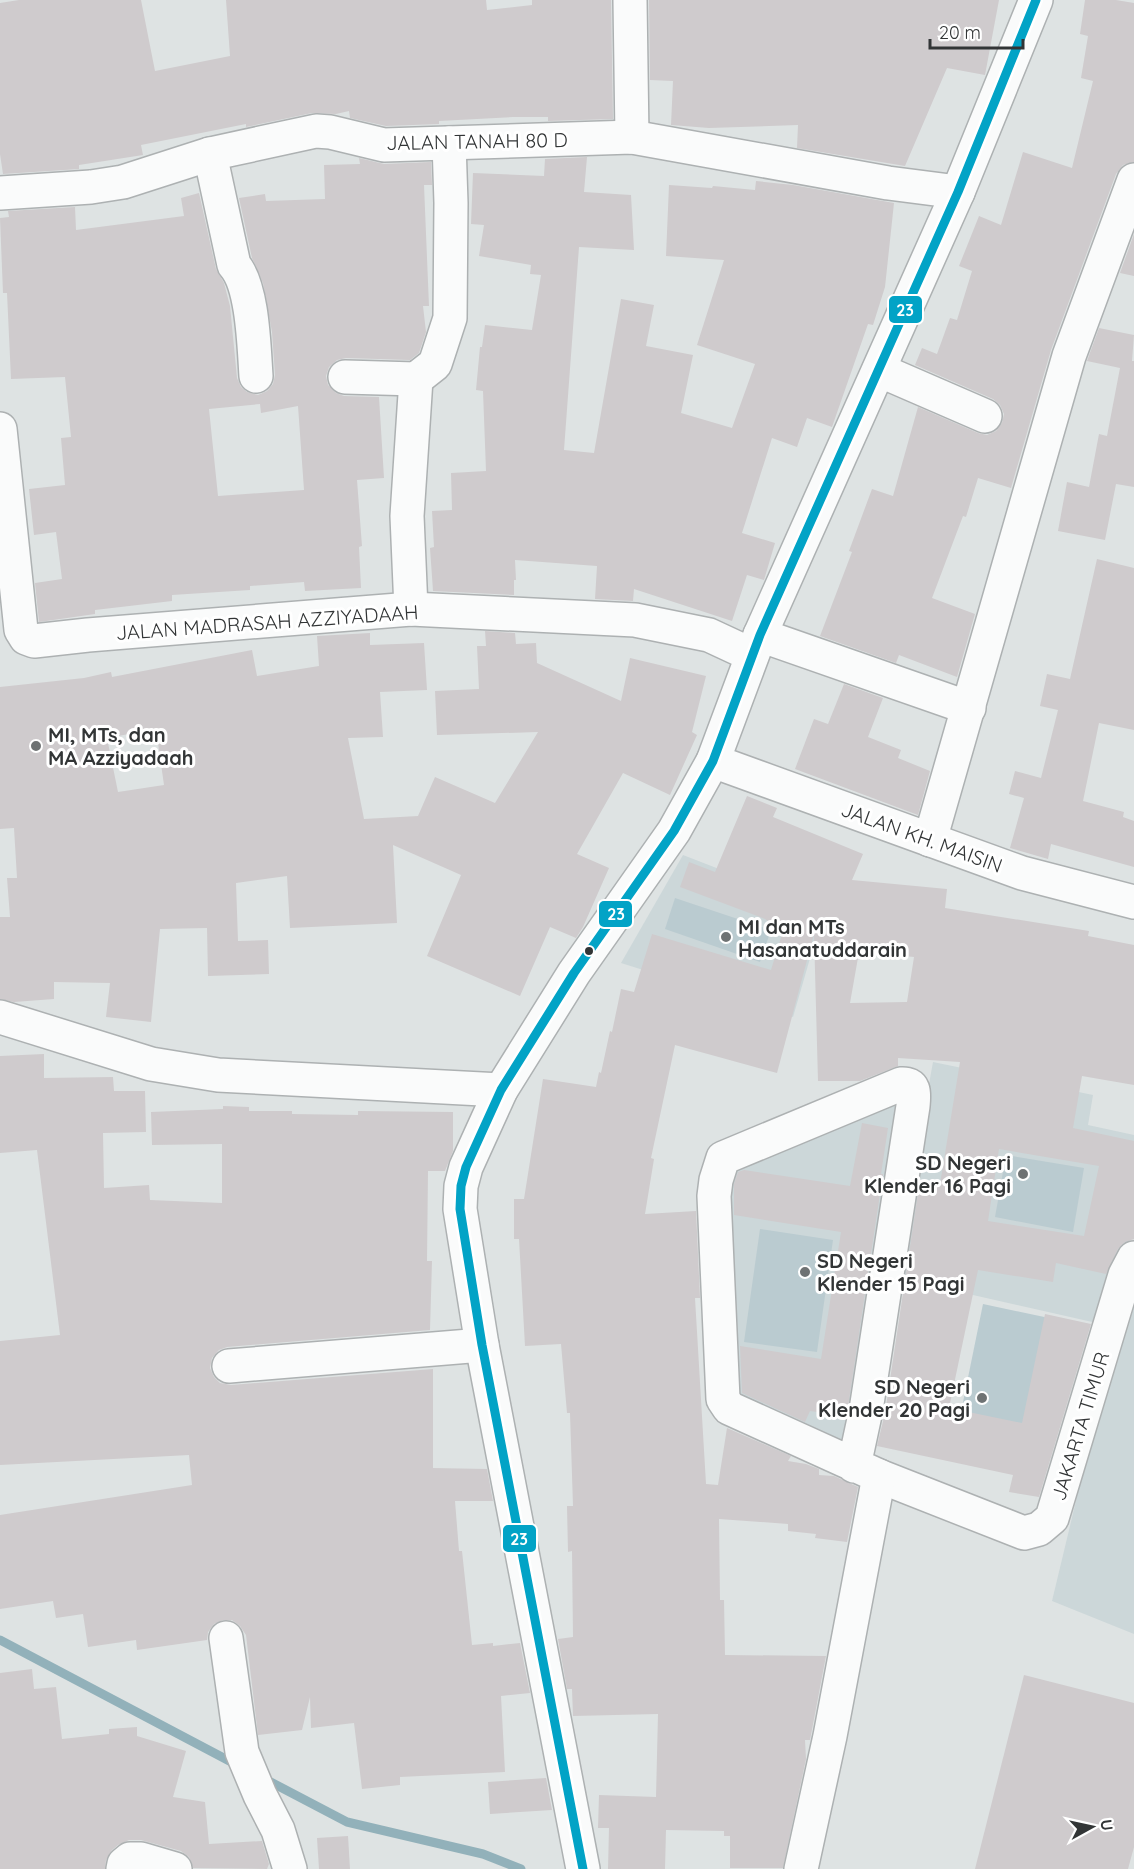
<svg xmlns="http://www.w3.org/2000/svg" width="1134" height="1869" viewBox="0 0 1134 1869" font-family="Quicksand,sans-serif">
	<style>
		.built { fill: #ccd7d9 }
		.green { fill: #bacbd0 }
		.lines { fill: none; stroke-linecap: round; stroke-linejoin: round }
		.stream { stroke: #92b1ba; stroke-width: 9 }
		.building { fill: #cfcbcd; fill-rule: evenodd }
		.street-casing { stroke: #adb1b2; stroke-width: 36 }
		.secondary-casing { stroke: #adb1b2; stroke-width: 36 }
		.street { stroke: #fafbfb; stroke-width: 33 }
		.secondary { stroke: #fafbfb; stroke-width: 33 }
		.bus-1-casing { stroke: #fff; stroke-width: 14 }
		.bus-1 { stroke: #02a3c6; stroke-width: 9 }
		.poi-dot { fill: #6e7273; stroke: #fff; stroke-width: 2 }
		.bus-dot { fill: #323536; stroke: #fff; stroke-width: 2 }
		.labels { text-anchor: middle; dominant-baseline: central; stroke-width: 6; stroke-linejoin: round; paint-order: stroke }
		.street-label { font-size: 20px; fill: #323536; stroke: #fff }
		.poi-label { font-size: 20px; font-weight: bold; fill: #323536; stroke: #fff; text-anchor: start }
		.line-badge { stroke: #fff; stroke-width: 2 }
		.badge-label { font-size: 16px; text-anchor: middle; font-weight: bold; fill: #fff }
	</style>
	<rect width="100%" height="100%" fill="#dee3e3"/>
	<g class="built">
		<path d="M683 855 824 910 793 1017 621 963Z"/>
		<path d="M933 1062 1093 1095 1088 1125 1134 1135V1213L1110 1326 894 1277Z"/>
		<path d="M920 1084 857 1459 716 1393 725 1151Z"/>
		<path d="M1134 1259V1634L1052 1601Z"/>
	</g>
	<g class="green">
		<path d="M675 898 771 930 760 962 665 929Z"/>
		<path d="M1006 1155 1084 1168 1073 1232 995 1217Z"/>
		<path d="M760 1229 833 1240 817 1352 744 1342Z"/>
		<path d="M983 1304 1049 1318 1027 1426 961 1412Z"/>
	</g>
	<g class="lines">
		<g class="stream">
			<path d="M0 1640 237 1765"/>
			<path d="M263 1778 347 1822 483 1854 521 1869"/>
		</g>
	</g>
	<g class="building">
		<path d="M19 0H141L155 71 230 56 226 0H486L487 10 532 5V0H611L613 119 548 121V117H513L439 121V124L386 126 350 118 349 111 336 114 312 113 246 127V124L141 145 143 155 79 165V169L3 174 0 154V3Z"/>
		<path d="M649 0H999L985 75 947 68 905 166 797 148 798 125 709 128 671 125 673 81 650 80Z"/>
		<path d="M1085 0H1116L1134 3V162L1123 165 1116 174 1051 350 1011 488 978 478 966 517 963 516 932 598 975 614 957 677 899 655 896 663 820 636 852 552 849 551 872 489 893 496 918 407 978 433 987 435 996 431 1002 423 1004 414 1000 405 993 399 915 365 922 348 937 354 950 318 957 320 972 271 959 266 979 216 1001 225 1023 152 1072 168 1093 81 1081 78 1088 36 1080 34Z"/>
		<path d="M587 157 584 192 631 195 634 250 579 247 564 450 594 453 621 299 654 305 646 346 693 355 681 413 732 428 755 364 697 345 724 260 666 256 669 185 712 188 713 186 755 190 756 181 793 185 894 203 885 287 873 325 868 324 832 427 807 418 797 447 772 438 742 533 775 543 764 580 747 575 732 621 634 589 633 601 595 599 597 566 515 560 516 580H514V595L433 591 430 548 434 547 432 511 452 510 451 473 486 471 483 391 476 390 480 347H482L485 325 532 330 541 275 530 274 531 265 479 256 484 225 471 224 473 173 544 176 545 159Z"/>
		<path d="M359 158 384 164 431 162 432 185H424L429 306H423L426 332 419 353 410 360 346 358 337 360 329 367 326 376 328 385 336 393 344 396 379 397 384 478 357 480 362 546 359 547 361 588 305 591 304 582 250 586V590L172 595V601L95 610V614L39 622 35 583 62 579 56 532 34 535 29 489 65 485 61 438 71 437 65 377 11 379 7 293H3L0 218 9 217 8 211 75 207 76 230 184 216 181 198 199 193 216 269 224 283 230 306 237 378 241 387 247 392 258 395 267 391 273 384 275 375 272 332 263 283 252 258 239 198 265 194 266 201 325 199 324 165 360 164ZM260 404 261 413 298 406 304 490 218 496 209 409Z"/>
		<path d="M1134 234V276L1120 273Z"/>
		<path d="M1099 328 1134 335 1132 361H1134V487L1116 484 1105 540 1058 531 1067 482 1089 487 1099 434 1107 436 1120 368 1087 361Z"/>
		<path d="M1097 559 1134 568V730L1099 723 1083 801 1124 812 1123 817 1134 821V867L1051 844 1048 859 1010 848 1024 798 1009 794 1015 771 1041 778 1058 710 1040 706 1047 674 1070 679Z"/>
		<path d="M485 631 515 633 516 644 536 643 537 663 621 701 630 658 706 676 692 732 697 735 670 795 623 773 577 854 609 868 583 927 576 938 550 927 520 996 427 956 461 875 393 845 397 923 290 928 287 876 236 883 238 941 268 940 269 974 208 976 207 928 160 929 151 1022 106 1017 110 983 54 982V999L14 1002 0 999V917H10L7 878H17L14 828 0 829V687L84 678 111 672 112 677 252 650 257 676 319 666 317 636 370 633V645L424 643 427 690 380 692 383 737 348 738 364 819 418 816 435 777 495 803 538 732 437 735 435 691 479 689 477 646H486ZM156 729 164 785 118 792 107 738Z"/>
		<path d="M844 684 883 698 868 737 901 750 898 758 930 771 918 815 795 769 814 719 828 724Z"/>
		<path d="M747 796 777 808 773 817 863 854 852 880 947 889 945 908 1089 931 1088 936 1134 945V1085L1082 1076 1073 1128 1134 1141V1239L1125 1242 1118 1249 1106 1274 1056 1263 1053 1282 978 1270 949 1408 1022 1423 1045 1314 1091 1324 1039 1497 1009 1492 1013 1475 877 1446 885 1413 920 1180 940 1184 960 1062 898 1058V1066L860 1081H818L814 934 777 1073 675 1045 651 1158 654 1159 645 1214 696 1211 700 1298H695L706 1484 718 1485 727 1428 791 1456 788 1461 806 1464 819 1469V1475L834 1476 858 1487 847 1542 815 1538 816 1534 788 1531V1524L719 1519 720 1600H724L725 1655 826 1656 810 1740H805L806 1759 783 1868H730V1836H724V1831L666 1830 665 1869H608L609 1828H598L599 1795 656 1797 658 1714 573 1716 572 1689H567L558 1639 573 1637 572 1551 568 1552 567 1506H573L570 1413H567L561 1344 525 1346 519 1239H514V1199H524L543 1079 596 1087 599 1072 601 1073 610 1031 612 1032 621 989 634 992 652 934 771 970 783 931 765 919 680 887 689 862 715 872ZM859 952 914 957 907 1002 850 1003ZM999 1149 1099 1166 1084 1236 988 1221Z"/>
		<path d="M44 1054V1078L113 1077 114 1091H145L146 1132 103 1133 104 1188 149 1185 150 1200 222 1203V1144L152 1145 151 1112 223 1109V1106L249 1107V1111H292V1114L358 1115V1111L453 1112V1151L445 1171H428L427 1261H432L430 1330 227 1347 219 1350 212 1358 210 1368 214 1377 220 1383 231 1385 433 1369V1468L487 1469 493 1501H455L459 1551H462L472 1645 493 1643V1646L520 1643 530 1693 501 1696 505 1772 400 1777V1785L362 1789 354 1723 311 1728 310 1697 302 1730 258 1735 246 1635 240 1626 232 1620H223L214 1624 208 1632 207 1640 137 1650 136 1640 88 1647 83 1614 56 1618 53 1601 0 1609V1515L192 1485 189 1455 0 1465V1341L60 1335 37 1150 0 1153V1056Z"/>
		<path d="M862 1123 888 1128 881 1174H883L848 1407 846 1416 810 1411 805 1422 742 1393 740 1346 821 1359 841 1232 734 1215V1184L738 1172 744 1170 850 1186Z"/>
		<path d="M32 1669 34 1689 56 1687 62 1739 109 1734V1729L137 1727V1736L186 1751 173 1797 205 1802 209 1844 262 1841 269 1864 267 1869 193 1868 189 1857 181 1851 141 1840H129L118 1845 112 1850 106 1860 105 1869H0V1673Z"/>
		<path d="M1024 1675 1134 1703V1847L1128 1869H975Z"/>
		<path d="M546 1778 552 1810 490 1814 488 1782Z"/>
		<path d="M348 1836 350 1869H319L317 1838Z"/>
	</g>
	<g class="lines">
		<g class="street-casing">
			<g id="street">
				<path d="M630 0 632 137"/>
				<path d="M210 154 234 265C253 286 254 348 256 376"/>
				<path d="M0 193 91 187 123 182 210 154 316 131 330 132 384 145 632 137 888 183 958 192"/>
				<path d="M879 370 985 416"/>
				<path d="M345 377 416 379 435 364 450 318 451 203 449 143"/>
				<path d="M0 429 21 630 26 638 34 641 88 635 411 609 635 620 709 635 752 655"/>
				<path d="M411 609 407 516 416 379"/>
				<path d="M760 635 969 708"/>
				<path d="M930 840 1069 356 1134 180"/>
				<path d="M0 1017 151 1064 218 1075 501 1090"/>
				<path d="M229 1366 482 1345"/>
				<path d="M879 1476 1024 1533 1039 1529 1052 1518 1125 1275 1134 1258"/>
				<path d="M226 1638 242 1752 260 1795 278 1830 290 1869"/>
				<path d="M123 1869 124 1864 130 1859H141L175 1869"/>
				<path d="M801 1869 830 1736 879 1476 729 1408 723 1399 714 1196 716 1180 723 1158 901 1084C916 1083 914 1094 913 1106L866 1410 854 1466"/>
			</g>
		</g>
		<g class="secondary-casing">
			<g id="secondary">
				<path d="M713 761 1022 873 1134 902"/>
				<path d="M583 1869 482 1345 460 1209 461 1186 466 1167 501 1090 574 973 674 831 713 761 760 635 958 192 1036 0"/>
			</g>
		</g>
		<use href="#street" class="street"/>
		<use href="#secondary" class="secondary"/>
		<g class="bus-1-casing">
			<path id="bus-1" d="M583 1869 482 1345 460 1209 461 1186 466 1167 501 1090 574 973 674 831 713 761 760 635 958 192 1036 0"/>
		</g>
		<use href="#bus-1" class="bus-1"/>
	</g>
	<g class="poi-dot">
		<circle cx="36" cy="746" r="6"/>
		<circle cx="726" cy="937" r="6"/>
		<circle cx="1023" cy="1174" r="6"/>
		<circle cx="805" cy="1272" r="6"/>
		<circle cx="982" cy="1398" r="6"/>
	</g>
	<circle class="bus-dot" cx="589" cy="951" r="5"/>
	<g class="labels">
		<g class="street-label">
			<text transform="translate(477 141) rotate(-1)">JALAN TANAH 80 D</text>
			<text transform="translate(267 622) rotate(-4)">JALAN MADRASAH AZZIYADAAH</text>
			<text transform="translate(922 837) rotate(20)">JALAN KH. MAISIN</text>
			<text transform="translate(1080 1426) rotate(-73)">JAKARTA TIMUR</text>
		</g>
		<g class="poi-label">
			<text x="48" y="734">MI, MTs, dan<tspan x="48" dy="23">MA Azziyadaah</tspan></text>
			<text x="738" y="926">MI dan MTs<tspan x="738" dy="23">Hasanatuddarain</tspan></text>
			<text x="1011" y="1162" text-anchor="end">SD Negeri<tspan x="1011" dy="23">Klender 16 Pagi</tspan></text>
			<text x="817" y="1260">SD Negeri<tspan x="817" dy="23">Klender 15 Pagi</tspan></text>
			<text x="970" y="1386" text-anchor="end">SD Negeri<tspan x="970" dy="23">Klender 20 Pagi</tspan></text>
		</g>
	</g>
	<g class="line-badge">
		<rect x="888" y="295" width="35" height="29" rx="6" fill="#02a3c6"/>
		<rect x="598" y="900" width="35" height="28" rx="6" fill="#02a3c6"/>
		<rect x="502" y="1524" width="35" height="29" rx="6" fill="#02a3c6"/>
	</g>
	<g class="badge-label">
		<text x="905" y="316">23</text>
		<text x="616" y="920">23</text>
		<text x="519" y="1545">23</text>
	</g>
	<g transform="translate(1092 1827) rotate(82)" stroke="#ffffff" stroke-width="4.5" paint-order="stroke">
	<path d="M0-4.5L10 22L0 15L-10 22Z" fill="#323536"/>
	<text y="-9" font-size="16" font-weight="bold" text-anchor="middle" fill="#323536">U</text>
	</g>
	<path d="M930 39v9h93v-9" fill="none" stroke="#323536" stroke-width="3"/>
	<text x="939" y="39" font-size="18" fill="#323536" stroke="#ffffff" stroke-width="4.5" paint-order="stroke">20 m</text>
</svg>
